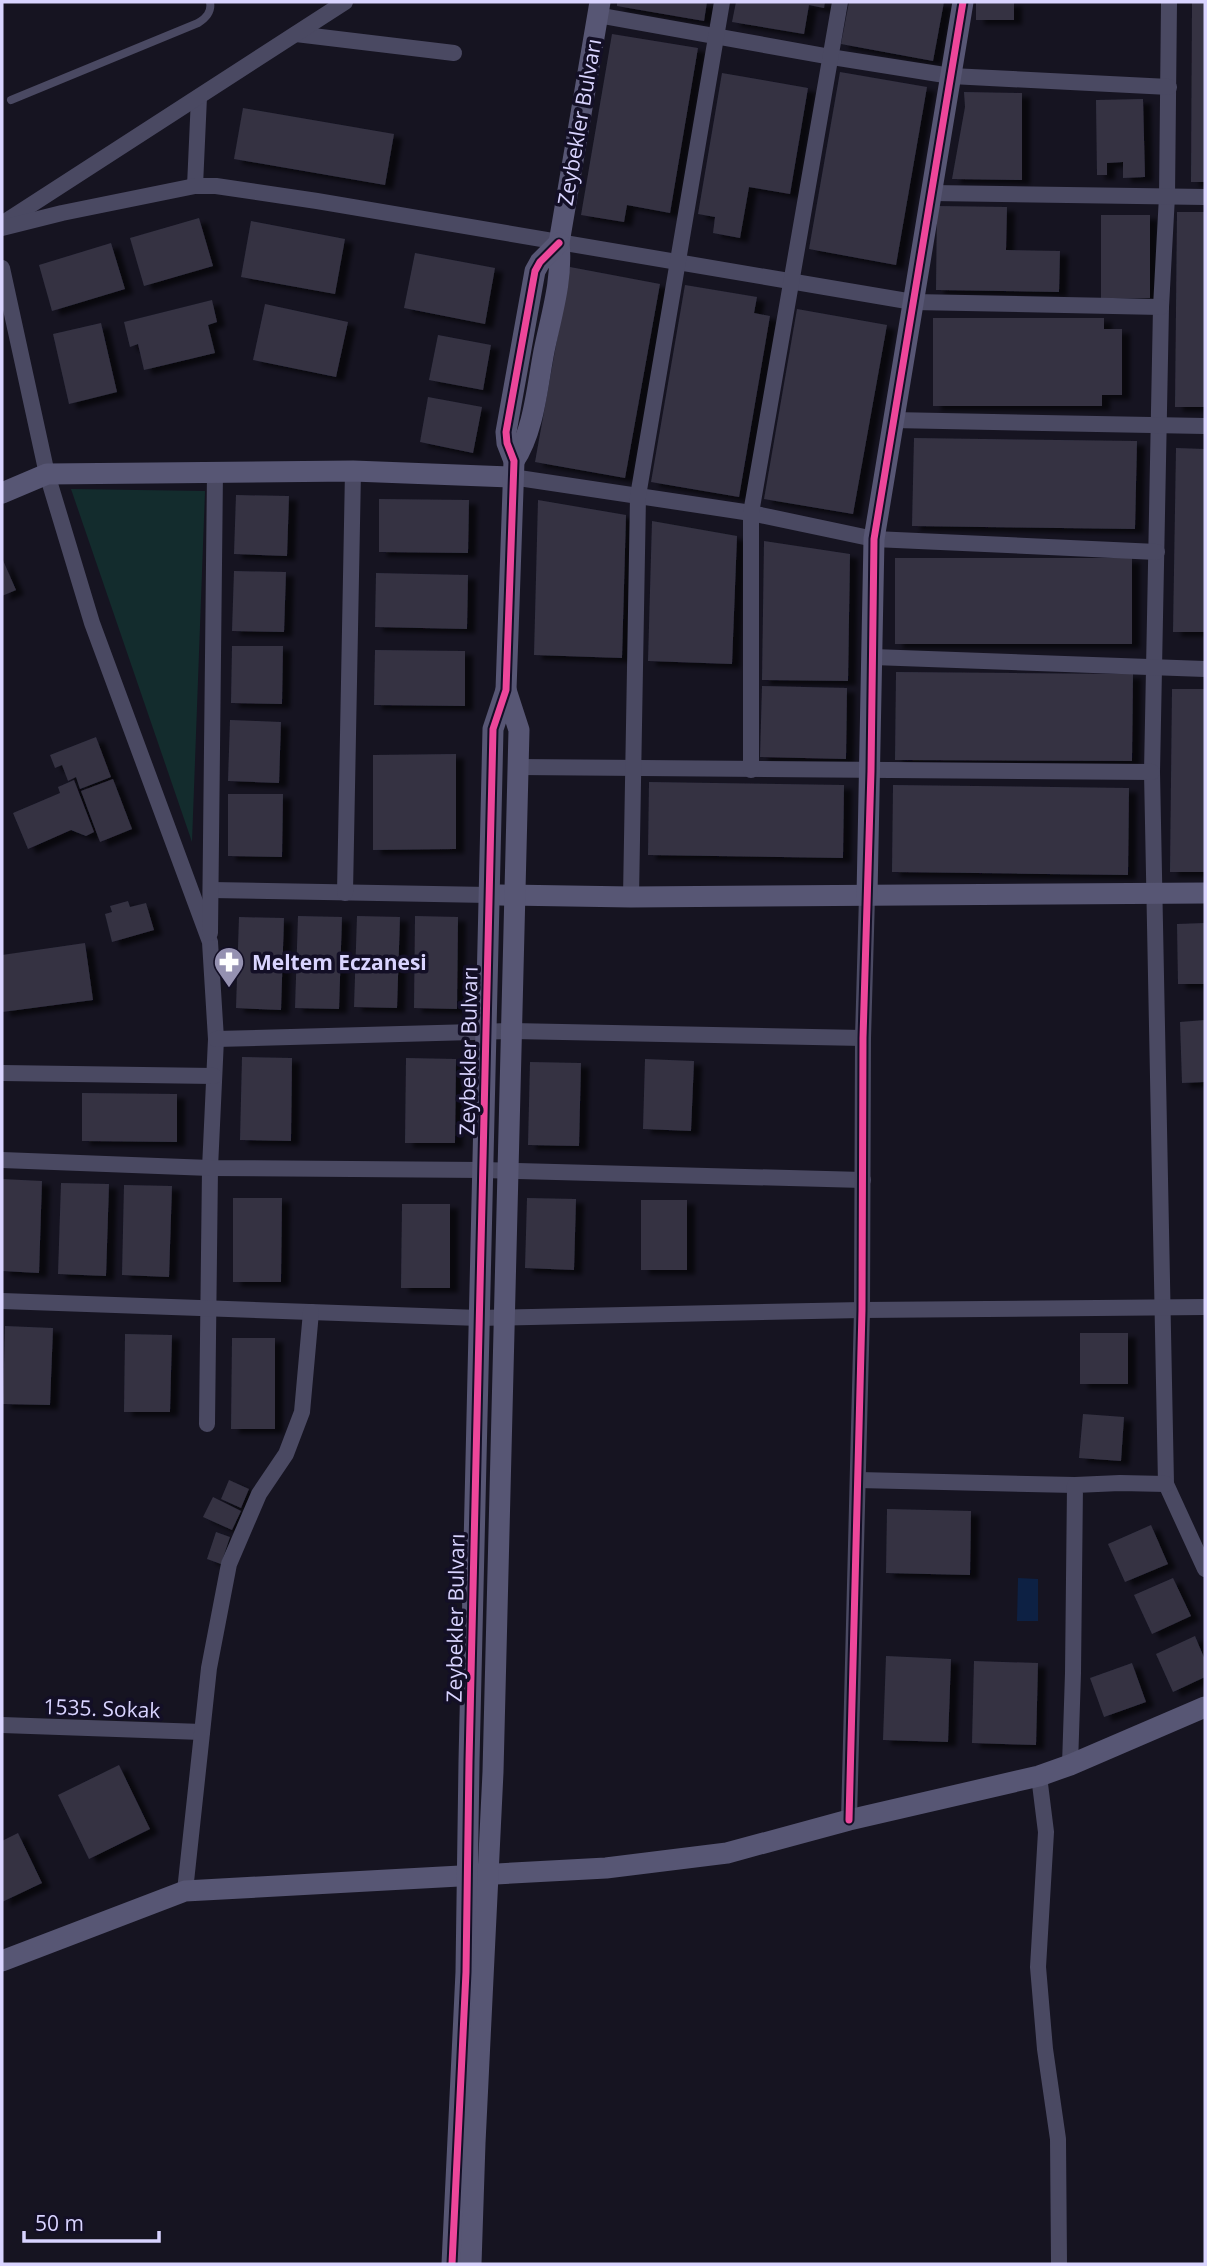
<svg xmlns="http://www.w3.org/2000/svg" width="1207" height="2266" viewBox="0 0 1207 2266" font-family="'Open Sans',sans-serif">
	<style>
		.green { fill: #132c2d }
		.water { fill: #0d2144 }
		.building { fill: #343243; filter: url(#shadow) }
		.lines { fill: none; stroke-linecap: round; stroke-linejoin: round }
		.lane { stroke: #4a4962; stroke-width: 8 }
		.street { stroke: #4a4962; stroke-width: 16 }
		.secondary { stroke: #575674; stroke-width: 21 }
		.cycleway-casing { stroke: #130f26; stroke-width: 11 }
		.cycleway { stroke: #ed469a; stroke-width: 7 }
		.labels { text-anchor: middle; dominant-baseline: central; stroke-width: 7; stroke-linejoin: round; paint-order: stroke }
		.street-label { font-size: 21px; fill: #d9d4ff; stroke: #130f26 }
		.poi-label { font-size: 21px; font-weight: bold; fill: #d9d4ff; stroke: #130f26; text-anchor: start }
	</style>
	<defs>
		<filter id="shadow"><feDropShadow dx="8" dy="4.5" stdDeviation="2" flood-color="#0009"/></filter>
	</defs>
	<rect width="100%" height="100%" fill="#161421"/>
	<path class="green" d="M71 489 205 491 192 842Z"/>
	<path class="water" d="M1018 1578 1038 1579V1621H1017Z"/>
	<g class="building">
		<path d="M617 2H707L704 21 617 6Z"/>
		<path d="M736 2H825L824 8 809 5 804 34 732 22Z"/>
		<path d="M849 2H944L933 61 841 44Z"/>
		<rect x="976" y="2" width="38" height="18"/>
		<path d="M1192 2H1205V182H1191Z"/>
		<path d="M612 34 698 48 670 213 627 205 624 222 581 215Z"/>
		<path d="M840 72 927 87 896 265 809 249Z"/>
		<path d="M722 73 808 88 790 194 749 187 740 238 713 233 715 217 698 214Z"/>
		<path d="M964 92 1022 93V180L952 179 965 107Z"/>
		<path d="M1143 99 1145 177 1123 178V162L1107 163V175H1097L1096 100Z"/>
		<path d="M243 108 394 134 385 185 234 159Z"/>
		<path d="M937 206 1007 207 1006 250 1060 251 1059 292 936 290Z"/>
		<path d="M1177 212H1205V407H1175Z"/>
		<rect x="1101" y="215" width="49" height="83"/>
		<path d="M199 218 213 266 144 286 130 238Z"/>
		<path d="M251 221 345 239 335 294 241 277Z"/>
		<path d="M111 243 125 289 52 311 39 265Z"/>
		<path d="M415 253 495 268 485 324 404 308Z"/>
		<path d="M570 267 660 284 625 478 535 462Z"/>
		<path d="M685 285 757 297 754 313 770 316 739 497 651 482Z"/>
		<path d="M212 300 217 322 208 325 215 353 144 370 138 344 130 347 124 322Z"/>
		<path d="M265 304 348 322 336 377 253 360Z"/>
		<path d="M797 309 887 325 853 514 764 499Z"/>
		<path d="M933 318H1104V329H1122V395H1102V406H933Z"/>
		<path d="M101 323 117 392 69 404 53 334Z"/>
		<path d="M438 335 491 345 483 390 429 380Z"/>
		<path d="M428 397 482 407 473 453 420 442Z"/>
		<path d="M914 438 1137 441 1135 529 912 526Z"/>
		<path d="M1176 448 1205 449V632H1173Z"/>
		<path d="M236 495 289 496 287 556 234 554Z"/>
		<path d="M379 499 469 500 468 553 379 552Z"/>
		<path d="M538 500 626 515 622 658 534 655Z"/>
		<path d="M652 521 737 536 732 664 648 661Z"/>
		<path d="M764 541 850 554 848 681 762 680Z"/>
		<path d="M2 558 16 590 2 596Z"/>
		<rect x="895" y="558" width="237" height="86"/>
		<path d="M234 571 286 572 284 632 232 631Z"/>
		<path d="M376 573 468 575 467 629 375 627Z"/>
		<path d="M232 646H283L282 704 231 703Z"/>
		<path d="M375 650 465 651V706L374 705Z"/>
		<path d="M896 672 1133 674 1132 761 895 760Z"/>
		<path d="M762 686 847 688 846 759 760 757Z"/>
		<path d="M1172 689H1205V872H1170Z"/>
		<path d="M230 720 281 722 279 783 228 781Z"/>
		<path d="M96 737 111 777 80 789 76 777 68 781 62 765 55 768 50 755Z"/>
		<path d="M456 754V849L373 850V755Z"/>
		<path d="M113 779 132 829 100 842 81 791Z"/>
		<path d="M74 780 94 832 86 836 71 830 28 849 13 813 60 793 58 787Z"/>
		<path d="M649 782 844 785 843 858 648 855Z"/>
		<path d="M893 785 1129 788 1128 875 892 872Z"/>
		<path d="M228 794H283L282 857 228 856Z"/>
		<path d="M128 901 130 907 146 903 154 930 112 942 105 914 112 912 110 906Z"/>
		<path d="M298 916 342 917 339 1009 295 1008Z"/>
		<path d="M357 916 400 917 397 1008 354 1007Z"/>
		<path d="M415 916 458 917 457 1009 414 1008Z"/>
		<path d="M239 917 284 918 281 1010 236 1008Z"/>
		<path d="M1205 923V984H1178L1177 924Z"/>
		<path d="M85 943 93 1000 2 1012V955Z"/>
		<path d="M1205 1020V1082L1182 1083 1180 1022Z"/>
		<path d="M242 1057 292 1058 291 1141 240 1140Z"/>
		<path d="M406 1058 456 1059 455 1143H405Z"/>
		<path d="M645 1059 694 1061 691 1131 643 1129Z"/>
		<path d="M530 1062 581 1063 579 1146 528 1145Z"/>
		<path d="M82 1093 177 1094V1142L82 1141Z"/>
		<path d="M2 1179 42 1181 39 1273 2 1271Z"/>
		<path d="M61 1183 109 1184 106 1276 58 1274Z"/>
		<path d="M124 1185 172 1186 169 1277 122 1275Z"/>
		<path d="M233 1198H282L281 1282H233Z"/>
		<path d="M527 1198 576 1199 574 1270 525 1268Z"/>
		<rect x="641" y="1200" width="46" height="70"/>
		<path d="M402 1204H450V1288H401Z"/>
		<path d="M5 1326 53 1328 50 1405 3 1404Z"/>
		<rect x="1080" y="1333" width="48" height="51"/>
		<path d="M125 1334 172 1335 170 1412H124Z"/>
		<path d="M232 1338H275V1429H231Z"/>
		<path d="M1083 1414 1124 1417 1121 1461 1079 1458Z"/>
		<path d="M229 1480 249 1489 241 1508 221 1499Z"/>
		<path d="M213 1497 241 1511 232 1530 203 1517Z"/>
		<path d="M887 1509 971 1511 970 1575 886 1573Z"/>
		<path d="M1151 1525 1168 1564 1125 1582 1108 1544Z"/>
		<path d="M216 1532 230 1537 221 1564 207 1559Z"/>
		<path d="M1173 1578 1191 1616 1152 1634 1134 1595Z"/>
		<path d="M1195 1636 1205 1660V1677L1173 1692 1156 1654Z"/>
		<path d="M886 1656 951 1659 948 1742 883 1740Z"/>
		<path d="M974 1661 1038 1663 1036 1745 972 1743Z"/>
		<path d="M1132 1663 1146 1702 1104 1717 1090 1678Z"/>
		<path d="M119 1765 150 1829 89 1859 58 1795Z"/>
		<path d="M18 1833 42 1883 2 1902V1841Z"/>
	</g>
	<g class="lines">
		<path class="lane" d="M11 100 198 23C206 18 212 12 210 2"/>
		<g class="street">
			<path d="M1169 2 1167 196 1161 307 1152 772 1166 1484 1205 1569"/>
			<path d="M597 15 831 57 951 76 1169 87"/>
			<path d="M296 34 454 53"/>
			<path d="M195 186 199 97"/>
			<path d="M932 193 1205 197"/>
			<path d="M3 223 345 2"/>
			<path d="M2 228 62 213 195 186H216L317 201 913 302 1161 307"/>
			<path d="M2 268 47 474 92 623 210 942 216 1039 210 1168 207 1424"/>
			<path d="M892 420 1205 426"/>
			<path d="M512 477 751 513 874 539 1157 552"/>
			<path d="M873 657 1205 669"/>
			<path d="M518 767 1152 772"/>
			<path d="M751 770V513L840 2"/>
			<path d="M211 890 489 895"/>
			<path d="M345 893 353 471"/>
			<path d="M631 897 638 496 722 2"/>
			<path d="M210 933 215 472"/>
			<path d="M216 1039 512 1031 863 1038"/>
			<path d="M2 1073 214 1076"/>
			<path d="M2 1160 210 1168 483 1170 863 1180"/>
			<path d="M2 1301 479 1318 862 1310 1205 1307"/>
			<path d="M858 1480 1075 1485"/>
			<path d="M2 1725 202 1732"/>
			<path d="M1070 1765 1073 1673 1075 1485 1120 1483 1166 1484"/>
			<path d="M1039 1776 1046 1832 1038 1967 1045 2049 1058 2139 1059 2264"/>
			<path d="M849 1820 862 1310 863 1038 867 896"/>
			<path d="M185 1891 209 1668 229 1564 259 1494 286 1454 302 1412 311 1312"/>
		</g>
		<g class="secondary">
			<path d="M514 461C534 431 537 387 544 351 551 316 563 279 559 243L600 2"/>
			<path d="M2 493 47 474 353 471 512 477"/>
			<path d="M500 895 631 897 1205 893"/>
			<path d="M867 896 874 539 963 2"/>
			<path d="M2 1961 185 1891 606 1868 727 1853 849 1820 1039 1776 1070 1765 1205 1707"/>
			<path d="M452 2264 466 1972 469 1761 493 729 506 690 514 461 507 443 506 432 535 271 540 262 559 243"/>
			<path d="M471 2264 475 2143 493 1772 519 730 506 690"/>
		</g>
		<g class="cycleway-casing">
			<g id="cycleway">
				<path d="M849 1820 862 1310 863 1038 871 771 874 539 963 2"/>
				<path d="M452 2264 466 1972 469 1761 493 729 506 690 514 461 507 443 506 432 535 271 540 262 559 243"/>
			</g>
		</g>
		<use href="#cycleway" class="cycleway"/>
	</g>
	<defs>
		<g id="pharmacy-pin" transform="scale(1.575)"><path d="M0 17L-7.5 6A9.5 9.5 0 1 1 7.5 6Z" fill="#9591b1" stroke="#130f26"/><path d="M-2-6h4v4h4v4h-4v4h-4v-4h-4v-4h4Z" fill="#fff"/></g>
	</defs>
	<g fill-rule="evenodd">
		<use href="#pharmacy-pin" x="229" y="962"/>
	</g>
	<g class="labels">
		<g class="street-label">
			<text transform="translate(579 122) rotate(-80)">Zeybekler Bulvarı</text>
			<text transform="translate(468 1051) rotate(-89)">Zeybekler Bulvarı</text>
			<text transform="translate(455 1618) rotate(-89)">Zeybekler Bulvarı</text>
			<text transform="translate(102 1708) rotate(2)">1535. Sokak</text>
		</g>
		<g class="poi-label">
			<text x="252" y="962">Meltem Eczanesi</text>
		</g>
	</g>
	<rect width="1207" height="2266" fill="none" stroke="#d9d4ff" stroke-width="7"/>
	<path d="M24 2231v10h135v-10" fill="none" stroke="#d9d4ff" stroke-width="3.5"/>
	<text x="35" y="2231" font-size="21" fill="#d9d4ff" stroke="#130f26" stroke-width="5" paint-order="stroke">50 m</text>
</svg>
